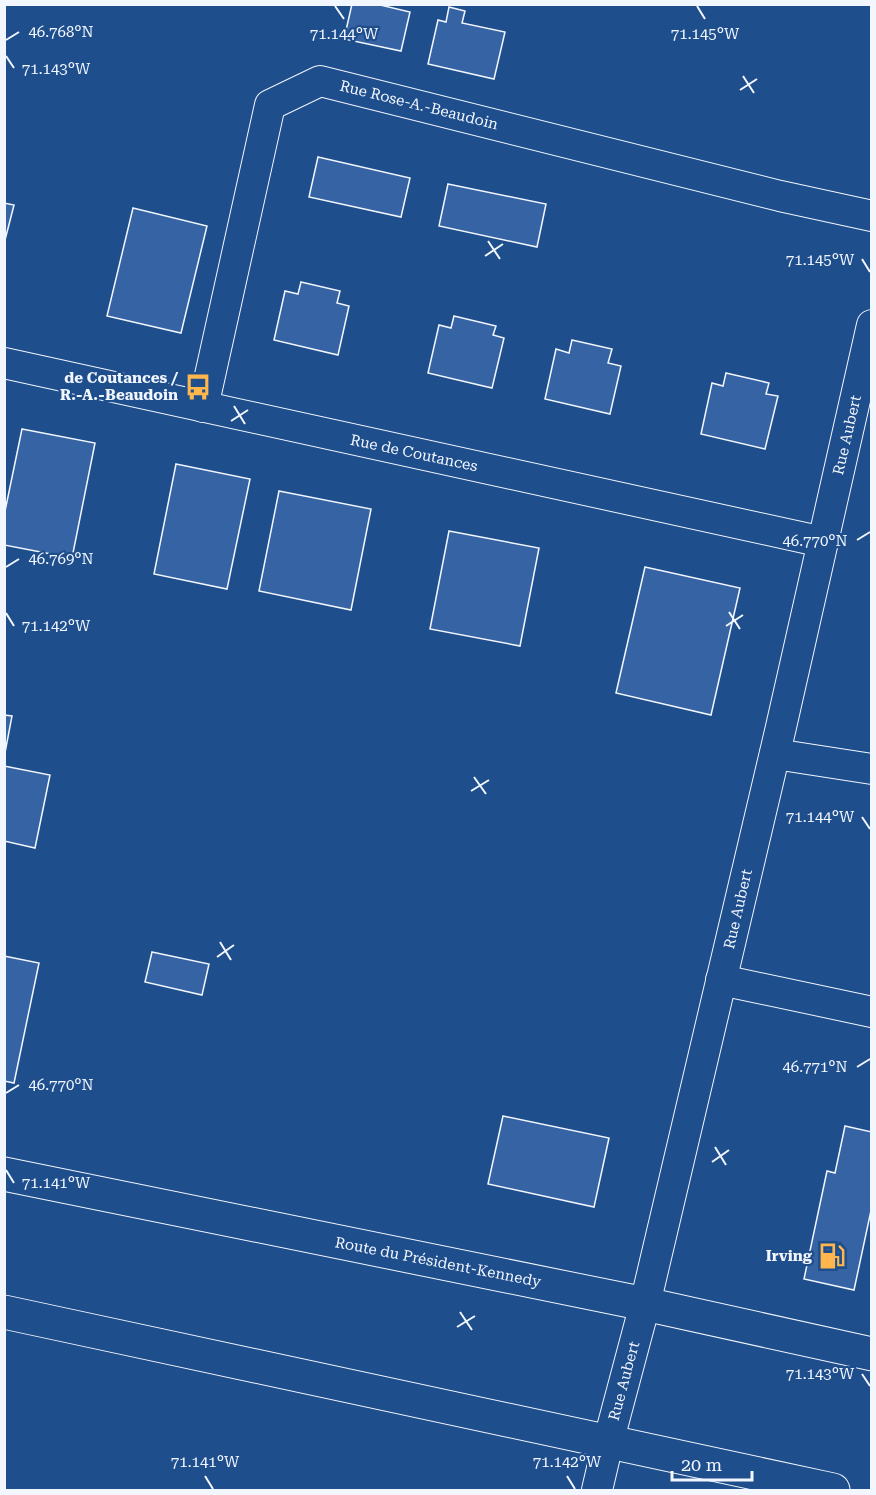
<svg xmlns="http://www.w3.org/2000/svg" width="876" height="1495" viewBox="0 0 876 1495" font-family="'Roboto Serif',serif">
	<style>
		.building { fill: #3563a3; stroke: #f2f6ff; stroke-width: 1.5 }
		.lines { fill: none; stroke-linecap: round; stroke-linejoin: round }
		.minor-casing { stroke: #f2f6ff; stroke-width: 32 }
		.major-casing { stroke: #f2f6ff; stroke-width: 35 }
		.minor { stroke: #1f4e8c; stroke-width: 30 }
		.major { stroke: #1f4e8c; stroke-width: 33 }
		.ticks { fill: none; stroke: #f2f6ff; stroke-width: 2 }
		.labels { text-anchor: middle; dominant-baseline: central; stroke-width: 4.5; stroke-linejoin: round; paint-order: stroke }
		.street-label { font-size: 15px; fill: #f2f6ff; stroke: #1f4e8c }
		.poi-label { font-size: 15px; font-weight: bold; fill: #f2f6ff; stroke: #1f4e8c; text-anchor: end }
		.ticks-label { font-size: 15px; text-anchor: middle; fill: #f2f6ff; stroke: #1f4e8c; stroke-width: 4.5; stroke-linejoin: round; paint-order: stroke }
	</style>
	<rect width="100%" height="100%" fill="#1f4e8c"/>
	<g class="building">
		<path d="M352 4H376L410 12 401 51 344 39Z"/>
		<path d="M449 7 465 11 462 23 505 32 494 79 428 64 438 20 446 22Z"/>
		<path d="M318 157 410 178 401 217 309 197Z"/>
		<path d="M448 184 546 204 537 247 439 226Z"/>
		<path d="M4 203 14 205 4 244Z"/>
		<path d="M133 208 207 226 181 333 107 316Z"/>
		<path d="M301 282 340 291 337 303 349 306 338 355 274 340 285 291 298 294Z"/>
		<path d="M454 316 496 326 493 335 504 338 492 388 428 373 439 325 451 328Z"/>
		<path d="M572 340 612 349 608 363 621 366 610 414 545 399 556 349 569 353Z"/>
		<path d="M726 373 769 383 766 394 778 396 765 449 701 434 712 383 723 386Z"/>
		<path d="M22 429 95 443 72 558 4 545V516Z"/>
		<path d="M176 464 250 479 227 589 154 574Z"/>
		<path d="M279 491 371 509 351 610 259 591Z"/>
		<path d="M449 531 539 548 520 646 430 629Z"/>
		<path d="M645 567 740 588 711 715 616 693Z"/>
		<path d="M4 715 12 716 4 758Z"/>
		<path d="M4 766 50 775 35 848 4 841Z"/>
		<path d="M152 952 209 964 202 995 145 982Z"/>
		<path d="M4 956 39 963 14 1083 4 1081Z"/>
		<path d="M503 1116 609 1138 594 1207 488 1184Z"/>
		<path d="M845 1126 872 1132V1206L854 1290 804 1279 827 1171 835 1173Z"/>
	</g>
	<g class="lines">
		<g class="minor-casing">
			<g id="minor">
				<path d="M4 363 823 542"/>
				<path d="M203 407 270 105 320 81 780 196 872 216"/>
				<path d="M775 754 872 769"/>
				<path d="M721 980 872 1012"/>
				<path d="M597 1490 608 1443 645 1304 781 727 872 325"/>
			</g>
		</g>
		<g class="major-casing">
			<g id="major">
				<path d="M4 1174 645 1304 872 1354"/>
				<path d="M4 1312 833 1490"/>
			</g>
		</g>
		<use href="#minor" class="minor"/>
		<use href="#major" class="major"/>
	</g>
	<path class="ticks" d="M335 6 344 19M697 6 705 19M6 40 19 32M6 56 14 68M743 76 754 93M740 90 757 79M488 241 500 259M485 256 503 244M862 259 870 272M234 406 245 424M231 421 248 410M857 540 870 532M6 567 19 559M729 612 740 629M6 613 14 626M726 626 743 615M474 777 486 794M471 791 489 780M862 817 870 829M220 942 231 960M217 957 234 945M857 1067 870 1059M6 1093 19 1085M715 1147 726 1165M712 1162 729 1150M6 1170 14 1183M460 1312 472 1330M457 1327 475 1316M862 1374 870 1386M205 1476 213 1489M567 1476 575 1489"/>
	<defs>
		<g id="bus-bare" transform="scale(2.07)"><path d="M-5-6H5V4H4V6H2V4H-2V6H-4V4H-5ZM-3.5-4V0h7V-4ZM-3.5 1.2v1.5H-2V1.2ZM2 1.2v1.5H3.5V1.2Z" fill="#ffb74d" stroke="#1f4e8c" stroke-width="2.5" paint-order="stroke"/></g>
		<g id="fuel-bare" transform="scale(2.07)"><path d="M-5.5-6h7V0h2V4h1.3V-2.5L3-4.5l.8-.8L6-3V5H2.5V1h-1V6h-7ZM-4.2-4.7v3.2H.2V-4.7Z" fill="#ffb74d" stroke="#1f4e8c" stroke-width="2.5" paint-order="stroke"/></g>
	</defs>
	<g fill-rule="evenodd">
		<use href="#bus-bare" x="198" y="387"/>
		<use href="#fuel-bare" x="832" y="1256"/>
	</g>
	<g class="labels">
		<g class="street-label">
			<text transform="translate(419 105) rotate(14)">Rue Rose-A.-Beaudoin</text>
			<text transform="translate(847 435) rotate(-77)">Rue Aubert</text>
			<text transform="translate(414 453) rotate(12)">Rue de Coutances</text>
			<text transform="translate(738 909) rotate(-77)">Rue Aubert</text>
			<text transform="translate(438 1262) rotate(11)">Route du Président-Kennedy</text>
			<text transform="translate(624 1381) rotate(-75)">Rue Aubert</text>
		</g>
		<g class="poi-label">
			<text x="178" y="378">de Coutances /<tspan x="178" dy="17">R.-A.-Beaudoin</tspan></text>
			<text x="812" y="1256">Irving</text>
		</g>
	</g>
	<g class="ticks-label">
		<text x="61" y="37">46.768°N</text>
		<text x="344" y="39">71.144°W</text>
		<text x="705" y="39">71.145°W</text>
		<text x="56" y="74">71.143°W</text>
		<text x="820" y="265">71.145°W</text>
		<text x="815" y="546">46.770°N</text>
		<text x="61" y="564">46.769°N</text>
		<text x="56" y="631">71.142°W</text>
		<text x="820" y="822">71.144°W</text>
		<text x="815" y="1072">46.771°N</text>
		<text x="61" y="1090">46.770°N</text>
		<text x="56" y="1188">71.141°W</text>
		<text x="820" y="1379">71.143°W</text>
		<text x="205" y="1467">71.141°W</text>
		<text x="567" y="1467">71.142°W</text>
	</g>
	<rect width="876" height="1495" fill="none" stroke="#f2f6ff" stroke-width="12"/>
	<path d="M672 1471v9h80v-9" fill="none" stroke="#f2f6ff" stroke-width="3"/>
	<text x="681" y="1471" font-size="18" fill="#f2f6ff" stroke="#1f4e8c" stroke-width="4.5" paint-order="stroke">20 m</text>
</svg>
